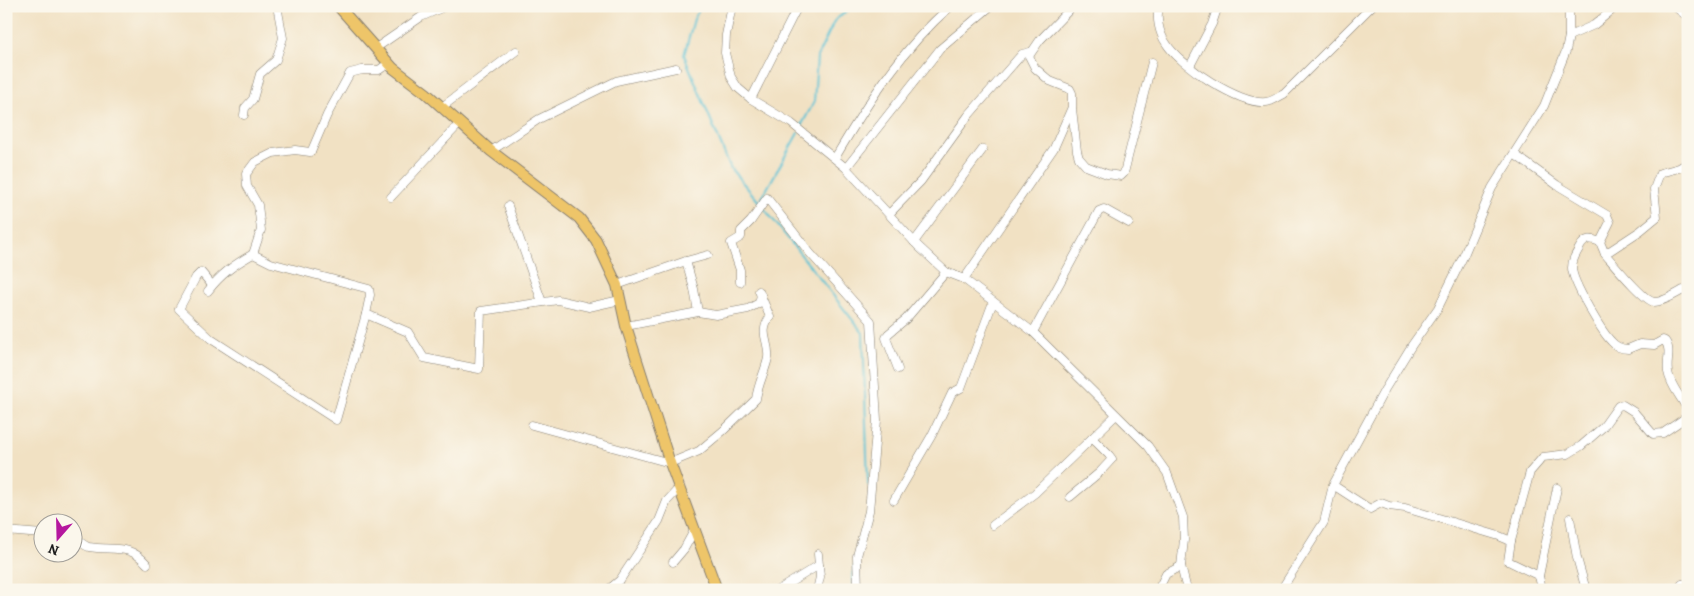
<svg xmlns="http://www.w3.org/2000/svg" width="1694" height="596" viewBox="0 0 1694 596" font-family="Alegreya,serif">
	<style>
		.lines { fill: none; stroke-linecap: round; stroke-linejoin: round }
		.stream { stroke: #59c2d5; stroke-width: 2 }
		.minor-casing { stroke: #867e70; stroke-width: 9 }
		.major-casing { stroke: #867e70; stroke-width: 12 }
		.minor { stroke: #fff; stroke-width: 8 }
		.major { stroke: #eec569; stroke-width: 10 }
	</style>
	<rect width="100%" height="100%" fill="#fbf7ec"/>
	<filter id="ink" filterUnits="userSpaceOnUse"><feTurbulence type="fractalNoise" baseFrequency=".02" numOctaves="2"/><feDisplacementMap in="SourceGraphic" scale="10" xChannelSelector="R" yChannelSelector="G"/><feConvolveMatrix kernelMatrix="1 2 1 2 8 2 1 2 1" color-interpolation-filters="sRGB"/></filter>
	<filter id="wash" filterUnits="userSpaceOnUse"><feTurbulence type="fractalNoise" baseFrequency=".0096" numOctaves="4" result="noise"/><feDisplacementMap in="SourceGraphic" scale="20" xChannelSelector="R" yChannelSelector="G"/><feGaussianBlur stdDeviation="1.12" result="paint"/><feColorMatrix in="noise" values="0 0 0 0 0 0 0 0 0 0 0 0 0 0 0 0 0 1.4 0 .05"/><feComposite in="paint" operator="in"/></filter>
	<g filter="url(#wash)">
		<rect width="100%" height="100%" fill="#f1e1c3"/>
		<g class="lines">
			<g class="stream">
				<path d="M701 6 694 19 684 55 731 169 760 203"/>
				<path d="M800 128 814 102 817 57 835 20 854 6"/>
				<path d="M759 203 798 133"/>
				<path d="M763 207 863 333 868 485"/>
				<path d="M852 590 854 566"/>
			</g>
		</g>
	</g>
	<g filter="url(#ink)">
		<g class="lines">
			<g class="minor-casing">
				<g id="minor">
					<path d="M732 6 726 35 725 53 731 77 738 88 751 99 791 123 846 168 918 246 946 272 964 279 1033 332 1148 446 1167 473 1183 517 1184 540 1181 566 1187 590"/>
					<path d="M1159 6C1156 18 1159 33 1166 43 1179 65 1240 105 1266 102 1272 102 1279 96 1284 94L1372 6"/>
					<path d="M1674 6 1688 17"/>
					<path d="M1569 36 1594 25 1617 6"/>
					<path d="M376 48 421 17 446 6"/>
					<path d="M1190 66 1212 24 1218 6"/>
					<path d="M751 99 798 6"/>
					<path d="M442 107 516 51"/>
					<path d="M1072 109 1077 151 1079 158 1086 166 1107 174 1121 176 1124 173 1152 62"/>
					<path d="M244 115 245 108 253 99 260 74 276 60 283 38 277 6"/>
					<path d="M491 151 539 119 616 81 676 68"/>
					<path d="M1514 154 1557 185 1607 215 1610 222 1600 242 1605 254C1613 263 1644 301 1654 302 1663 302 1676 294 1683 290L1688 293"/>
					<path d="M835 158C867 104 902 48 951 6"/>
					<path d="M846 168 940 49 991 6"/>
					<path d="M391 197 460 123"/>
					<path d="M508 206 542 302"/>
					<path d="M889 214 921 181 968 116 1022 54 1030 52"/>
					<path d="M914 242 983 149"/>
					<path d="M1600 242C1591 238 1585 238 1580 247 1576 254 1572 259 1572 268 1572 281 1601 331 1611 341 1615 346 1621 349 1628 349L1640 344 1654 345 1663 340 1665 341C1672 350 1666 361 1668 372 1671 388 1682 397 1688 411"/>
					<path d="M253 254 261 230 258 205 247 186 246 174 255 162 273 153 295 150 310 152 312 150 327 115 350 73 362 70H379L386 65 393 68"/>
					<path d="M1605 254 1640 231 1657 217 1654 189 1660 173 1679 168 1688 163"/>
					<path d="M686 261 694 289 698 312"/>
					<path d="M964 279 1054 148 1072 107V93L1070 89 1050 81 1035 68 1029 56 1040 40 1073 6"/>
					<path d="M740 282V270L731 243 741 237V231L751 221 767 198 810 253 871 321 877 420 869 511 857 556 858 590"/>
					<path d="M212 285 201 272 196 277 179 309 211 339 336 420 366 314"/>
					<path d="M617 285 686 261 708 255"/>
					<path d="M208 291C221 274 235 264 253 254L271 263 369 289 370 295 366 314 408 332 424 358 479 369 481 311 558 300 589 307 620 300"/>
					<path d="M626 326 698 312 716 315 748 309 759 303 761 295"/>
					<path d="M1033 332 1099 211 1104 209 1129 223"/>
					<path d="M898 369 886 338 888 334 906 319 946 272"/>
					<path d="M532 425 670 463 699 451 724 430 756 399C758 384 765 372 768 358 770 341 758 334 770 317L759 291"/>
					<path d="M1333 485 1370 509 1381 503 1389 506 1405 508 1499 536 1511 541 1508 561 1539 576"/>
					<path d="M1070 497 1100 472 1112 459 1109 455 1092 438"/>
					<path d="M894 500 932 435 952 393 961 388 993 302"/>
					<path d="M1570 518 1577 558 1586 590"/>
					<path d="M993 525 1035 493 1116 415"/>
					<path d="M6 531 42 534"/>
					<path d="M72 536C77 539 84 546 89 547 113 551 129 543 147 564"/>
					<path d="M1511 541 1530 472 1543 457 1568 454 1581 446 1603 427 1618 406 1623 405 1634 412 1653 434 1663 433 1688 416"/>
					<path d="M673 562 684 549 695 529"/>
					<path d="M608 590 620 580 659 521 667 501 680 487"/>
					<path d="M778 590 819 565"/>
					<path d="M817 590 820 577 818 554"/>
					<path d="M1158 590 1166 574 1181 566"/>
					<path d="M1281 590 1324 522 1333 485 1385 389 1412 345 1438 308 1464 255 1492 188 1544 106 1566 51 1569 36V6"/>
					<path d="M1546 590 1541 585 1539 576 1557 488"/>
					<path d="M1678 590 1682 584 1688 583"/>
				</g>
			</g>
			<g class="major-casing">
				<path id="major" d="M338 6 393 68 426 93 491 151 579 218 596 240 617 285 626 326 670 463 717 590"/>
			</g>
			<use href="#minor" class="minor"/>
			<use href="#major" class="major"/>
		</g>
	</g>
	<rect width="1694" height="596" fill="none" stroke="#fbf7ec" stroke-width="25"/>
	<g transform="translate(58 538) rotate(200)"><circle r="24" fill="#fbf7ec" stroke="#a29f99"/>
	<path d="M0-4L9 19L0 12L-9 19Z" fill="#b5179e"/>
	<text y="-8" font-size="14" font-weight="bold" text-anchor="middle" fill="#1c1c1c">N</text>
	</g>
</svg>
